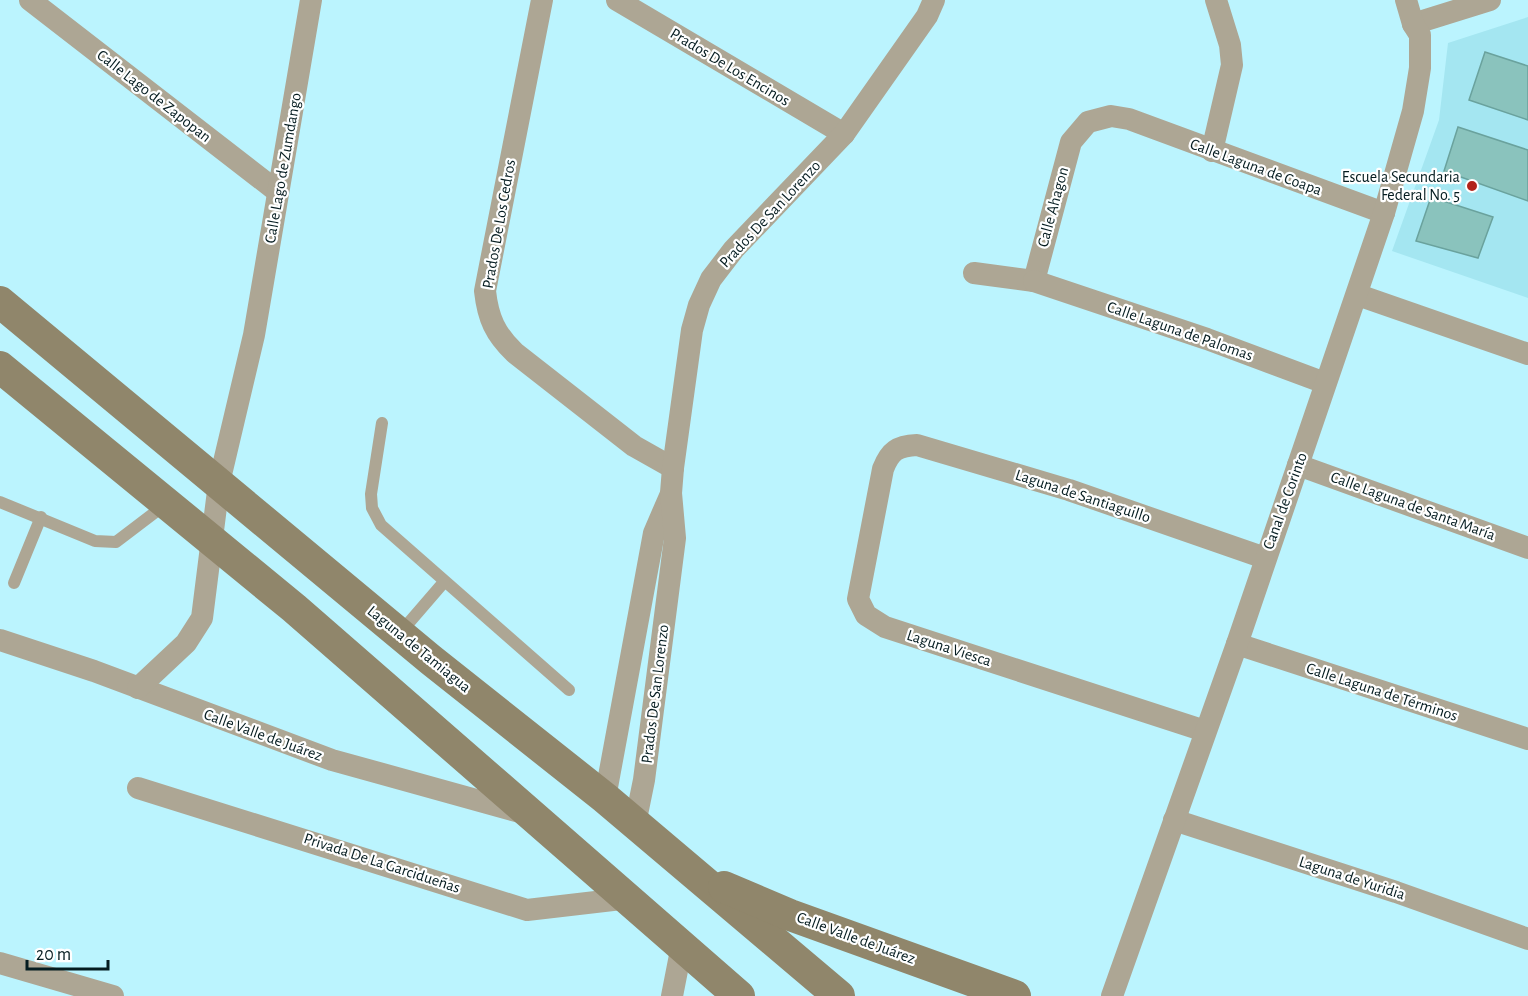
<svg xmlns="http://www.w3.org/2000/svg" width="1528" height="996" viewBox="0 0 1528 996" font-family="'Alegreya Sans',sans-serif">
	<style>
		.built { fill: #a4e6f1 }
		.building { fill: #8ac3bd; stroke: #6aa29d; stroke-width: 1.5 }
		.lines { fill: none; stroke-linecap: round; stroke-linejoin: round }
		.lane { stroke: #ada694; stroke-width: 12 }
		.street { stroke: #ada694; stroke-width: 22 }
		.secondary { stroke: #90866b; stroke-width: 32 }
		.poi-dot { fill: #b2231a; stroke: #fff; stroke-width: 2 }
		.labels { text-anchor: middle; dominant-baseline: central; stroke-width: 4.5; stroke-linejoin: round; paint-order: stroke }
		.street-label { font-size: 16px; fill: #051c20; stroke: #fff }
		.poi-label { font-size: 16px; fill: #051c20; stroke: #fff; text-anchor: end }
	</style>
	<rect width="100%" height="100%" fill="#bbf4fe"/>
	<path class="built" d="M1528 17V298L1392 251 1439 120 1448 43Z"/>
	<g class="building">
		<path d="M1485 52 1528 66V120L1469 100Z"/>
		<path d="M1458 127 1528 150V201L1444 171Z"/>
		<path d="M1431 197 1493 217 1478 258 1416 241Z"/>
	</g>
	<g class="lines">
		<g class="lane">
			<path d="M382 423 371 494 372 508 381 525 569 690"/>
			<path d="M0 502 95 541 116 542 166 504"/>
			<path d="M14 583 41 517"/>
			<path d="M400 633 444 582"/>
		</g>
		<g class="street">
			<path d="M30 0 278 192"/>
			<path d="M542 0 485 291C488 318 495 334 515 353L634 446 673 468"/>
			<path d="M617 0 844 134"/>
			<path d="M1413 24 1490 0"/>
			<path d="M1212 151 1232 65 1230 45 1216 0"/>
			<path d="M974 273 1034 281 1071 142 1088 122 1111 116 1129 119 1384 213"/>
			<path d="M1034 281 1207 339 1325 383"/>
			<path d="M1358 295 1528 354"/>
			<path d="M1298 465 1528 548"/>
			<path d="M0 640 94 671 332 760 527 814"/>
			<path d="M1237 644 1528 739"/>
			<path d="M138 688 186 643 202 618 219 483 254 335 311 0"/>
			<path d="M1205 731 885 627 866 615 858 599 883 469C890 451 897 446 917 445L1069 490 1265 558"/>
			<path d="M138 788 527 910 630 898"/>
			<path d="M605 798 654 533 670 496"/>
			<path d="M1174 820 1396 892 1528 939"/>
			<path d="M635 824 644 780 675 538 671 493 673 468 692 330 699 305 711 279 734 249 844 134 927 16 934 0"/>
			<path d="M0 963 113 996"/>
			<path d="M672 996 682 945"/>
			<path d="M1112 996 1237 644 1384 213 1413 111 1420 68V35L1413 24 1406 0"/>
		</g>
		<g class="secondary">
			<path d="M0 302 431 660 605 798 839 996"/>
			<path d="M0 367 294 608 739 996"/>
			<path d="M724 887 790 915 1015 996"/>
		</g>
	</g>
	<circle class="poi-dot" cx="1472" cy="186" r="6"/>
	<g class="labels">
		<g class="street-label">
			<text transform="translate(730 67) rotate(31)">Prados De Los Encinos</text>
			<text transform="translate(154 96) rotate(38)">Calle Lago de Zapopan</text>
			<text transform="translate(1256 167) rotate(20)">Calle Laguna de Coapa</text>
			<text transform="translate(283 168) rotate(-80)">Calle Lago de Zumdango</text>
			<text transform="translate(1053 207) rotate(-75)">Calle Ahagon</text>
			<text transform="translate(770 214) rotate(-47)">Prados De San Lorenzo</text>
			<text transform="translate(499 224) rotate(-80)">Prados De Los Cedros</text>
			<text transform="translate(1180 331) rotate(19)">Calle Laguna de Palomas</text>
			<text transform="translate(1083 496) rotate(18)">Laguna de Santiaguillo</text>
			<text transform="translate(1285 501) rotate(-70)">Canal de Corinto</text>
			<text transform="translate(1413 506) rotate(20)">Calle Laguna de Santa María</text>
			<text transform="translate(949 648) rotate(18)">Laguna Viesca</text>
			<text transform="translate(419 649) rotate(39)">Laguna de Tamiagua</text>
			<text transform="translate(1382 692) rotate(18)">Calle Laguna de Términos</text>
			<text transform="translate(655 694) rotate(-83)">Prados De San Lorenzo</text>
			<text transform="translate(263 735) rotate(20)">Calle Valle de Juárez</text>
			<text transform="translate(382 863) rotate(18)">Privada De La Garcidueñas</text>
			<text transform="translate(1352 878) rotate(18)">Laguna de Yuridia</text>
			<text transform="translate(856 938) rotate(20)">Calle Valle de Juárez</text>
		</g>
		<g class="poi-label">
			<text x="1460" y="177">Escuela Secundaria<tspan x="1460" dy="18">Federal No. 5</tspan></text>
		</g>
	</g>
	<path d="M27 960v9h81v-9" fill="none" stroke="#051c20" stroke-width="3"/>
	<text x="36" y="960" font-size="18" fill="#051c20" stroke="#ffffff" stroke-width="4.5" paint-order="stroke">20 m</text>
</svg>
